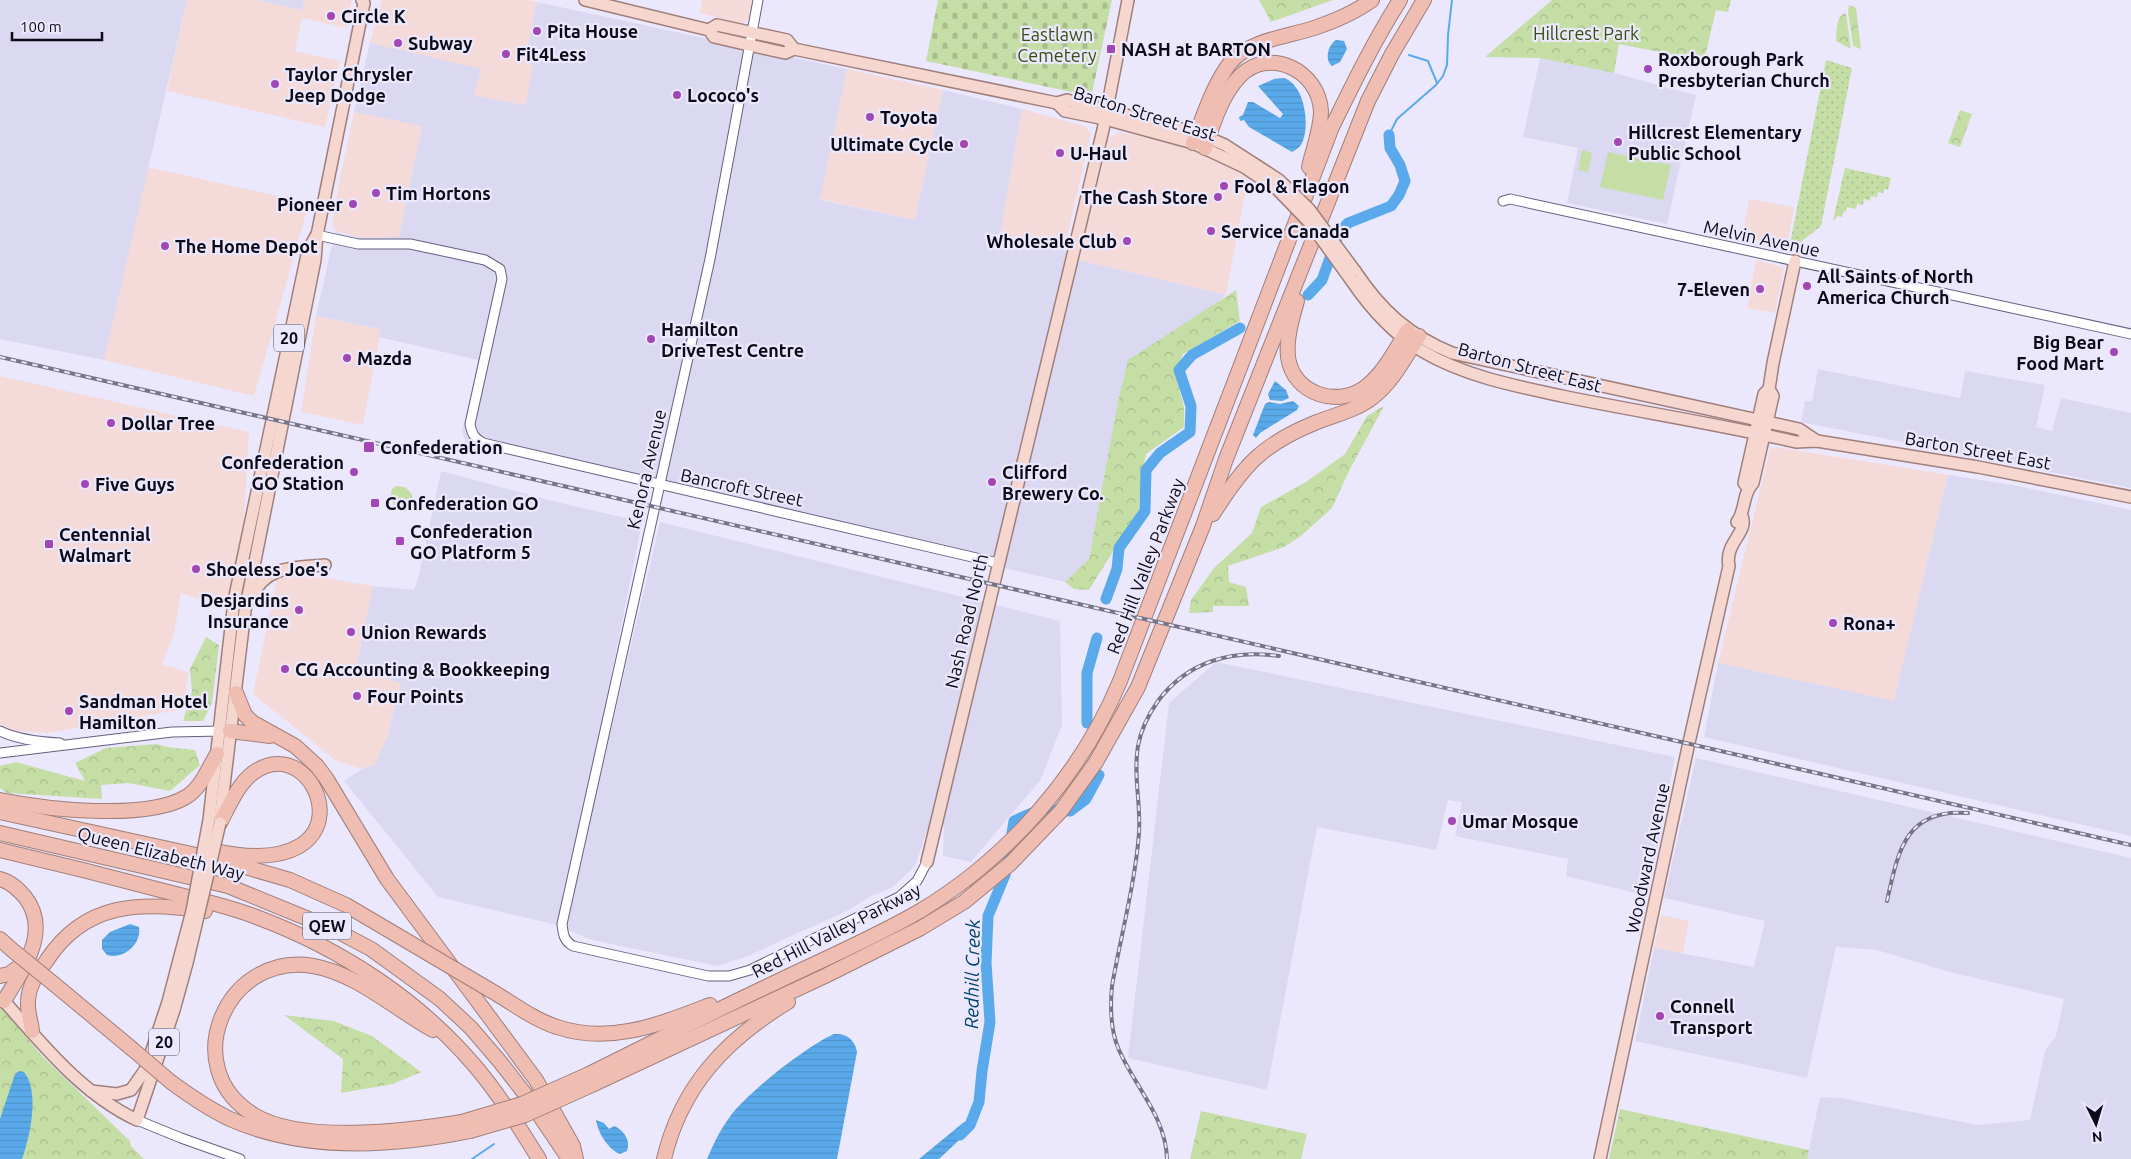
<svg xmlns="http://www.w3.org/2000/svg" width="2131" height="1159" viewBox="0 0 2131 1159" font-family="Ubuntu,sans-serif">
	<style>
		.commercial { fill: #f5dada }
		.built { fill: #dbd8f2 }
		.grass { fill: #c5dea6 }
		.forest { fill: url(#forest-crowns) }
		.cemetery { fill: url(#cemetery-stones) }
		.garden { fill: url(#garden-dots) }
		.water { fill: url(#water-rules) }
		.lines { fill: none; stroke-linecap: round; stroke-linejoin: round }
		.stream { stroke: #5aaaeb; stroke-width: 2 }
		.river { stroke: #5aaaeb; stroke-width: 11 }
		.minor-casing { stroke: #64607f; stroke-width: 11 }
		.major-casing { stroke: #a07f7b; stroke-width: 14 }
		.highway-casing { stroke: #a07f7b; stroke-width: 16 }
		.minor { stroke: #fff; stroke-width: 9 }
		.major { stroke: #f5d7d0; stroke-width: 11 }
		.highway { stroke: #efbdb1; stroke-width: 14 }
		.rail-casing { stroke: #777485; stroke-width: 4 }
		.rail { stroke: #ebe8fe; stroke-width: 2; stroke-dasharray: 5.5; stroke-linecap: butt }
		.major-bridge-casing { stroke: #a07f7b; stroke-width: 14; stroke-linecap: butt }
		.highway-bridge-casing { stroke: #a07f7b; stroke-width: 16; stroke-linecap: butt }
		.major-bridge { stroke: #f5d7d0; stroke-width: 11 }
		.highway-bridge { stroke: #efbdb1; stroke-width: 14 }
		.poi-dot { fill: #a147b3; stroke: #ebe8fe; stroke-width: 2 }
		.labels { text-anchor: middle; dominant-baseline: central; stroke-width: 4.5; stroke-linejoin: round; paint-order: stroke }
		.shield { fill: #ebe8fe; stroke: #504d5c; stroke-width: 1 }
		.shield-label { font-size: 16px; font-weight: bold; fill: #0d0b17 }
		.poi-label { font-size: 18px; font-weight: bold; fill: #0d0b17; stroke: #ebe8fe; text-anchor: start }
		.park-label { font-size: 18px; fill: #384e0d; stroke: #ebe8fe }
		.street-label { font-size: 18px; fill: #0d0b17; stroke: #ebe8fe }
		.water-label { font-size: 19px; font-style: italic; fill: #00426b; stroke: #ebe8fe }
	</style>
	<defs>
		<pattern id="forest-crowns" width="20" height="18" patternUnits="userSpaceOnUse" patternTransform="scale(1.25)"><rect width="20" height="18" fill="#c5dea6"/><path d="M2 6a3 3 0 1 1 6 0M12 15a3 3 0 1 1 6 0" fill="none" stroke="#a8bd8e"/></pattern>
		<pattern id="cemetery-stones" width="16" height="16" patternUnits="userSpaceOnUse" patternTransform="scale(1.25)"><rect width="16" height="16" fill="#c5dea6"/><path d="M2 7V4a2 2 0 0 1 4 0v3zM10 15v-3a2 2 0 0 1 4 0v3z" fill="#a8bd8e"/></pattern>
		<pattern id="garden-dots" width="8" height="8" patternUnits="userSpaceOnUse" patternTransform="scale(1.25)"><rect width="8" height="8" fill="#c5dea6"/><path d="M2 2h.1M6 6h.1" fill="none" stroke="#a8bd8e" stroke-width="1.8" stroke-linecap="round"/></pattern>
		<pattern id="water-rules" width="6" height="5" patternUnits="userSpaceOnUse" patternTransform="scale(1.25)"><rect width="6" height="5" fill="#5aaaeb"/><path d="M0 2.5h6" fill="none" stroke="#4d91c9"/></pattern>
	</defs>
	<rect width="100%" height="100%" fill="#ebe8fe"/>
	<g class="commercial">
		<path d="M187 0H257L302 10 304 0H352L346 28 302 18 295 51 340 61 325 127 167 91Z"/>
		<path d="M382 0H528L537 2 524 62 533 65 526 105 474 96 481 70 370 43Z"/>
		<path d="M702 0H753L749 19 741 24 700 13Z"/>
		<path d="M847 69 943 90 915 220 820 199Z"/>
		<path d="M1022 109 1084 126 1091 133 1064 250 999 240Z"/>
		<path d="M354 112 422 125 399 237 361 238 334 230 333 217 341 173Z"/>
		<path d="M1119 132 1174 143 1208 155 1248 178 1226 295 1078 260 1109 139Z"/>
		<path d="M147 167 309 203 254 396 104 360Z"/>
		<path d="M1749 199 1794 207 1787 246 1742 238Z"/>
		<path d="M1756 260 1784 268 1775 313 1747 308Z"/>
		<path d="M316 316 381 329 363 425 301 412Z"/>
		<path d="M0 376 249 432 244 518 227 608 181 593 174 634 162 664 188 672 184 709 47 733 17 731 0 725Z"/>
		<path d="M1777 447 1948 475 1894 702 1718 663 1770 449Z"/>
		<path d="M278 574 313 576 373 586 356 669 401 682 388 735 375 765 362 769 335 760 253 694Z"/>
		<path d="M1661 915 1689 921 1683 953 1654 948Z"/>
	</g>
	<g class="built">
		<path d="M0 0H187L104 360 0 339Z"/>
		<path d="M257 0H304L302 10Z"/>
		<path d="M537 2 847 69 820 200 915 220 943 90 1022 109 999 240 1064 250 1078 260 1226 295 1199 316 1128 361 1118 401 1089 559 1065 582 467 445 462 432 478 360 379 337 381 329 316 316 335 232 361 238 399 237 422 126 354 112 370 43 481 69 474 96 526 105 533 65 524 63Z"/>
		<path d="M1540 58 1614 73 1696 95 1667 224 1567 203 1578 148 1523 137Z"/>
		<path d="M1818 369 1960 398 1965 371 2045 385 2036 427 2052 431 2061 398 2131 413V488L1801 422 1805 401H1812Z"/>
		<path d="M441 471 553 501 642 522 593 767 602 768 660 522 1060 621 1062 725 1041 779 971 862 943 856 944 826 931 819 915 866 893 887 867 898 851 909 748 956 717 966 592 940 553 924 438 897 344 781 362 769 375 765 388 735 401 683 356 669 373 586 414 590 419 575Z"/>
		<path d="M1948 475 2013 485 2131 510V836L1704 737 1718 663 1894 701Z"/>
		<path d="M1216 662 1675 757 1648 896 1566 876 1568 859 1455 836 1462 802 1448 800 1436 850 1317 827 1267 1090 1128 1058 1169 703Z"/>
		<path d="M1696 758 2131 858V1159H1807L1820 1097 1841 1098 1978 1125 2030 1120 2045 1051 2056 1036 2064 999 1946 971 1877 950 1836 947 1807 1078 1635 1041 1654 948 1754 967 1765 921 1664 898Z"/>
	</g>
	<g class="grass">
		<path d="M1582 150 1592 153 1588 172 1578 170Z"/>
		<path d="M1608 152 1671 165 1663 200 1600 187Z"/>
		<path d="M396 486 405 487 412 494 413 504 408 511 403 512 397 510 390 498 392 489Z"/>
	</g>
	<g class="forest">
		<path d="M1259 0H1333L1271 22Z"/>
		<path d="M1552 0H1731L1728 12 1716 10 1704 61 1619 44 1614 73 1540 58 1485 57Z"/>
		<path d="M1849 5 1856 8 1861 49 1853 46 1848 11Z"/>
		<path d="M1845 13 1846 14 1851 49 1836 41C1837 31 1835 18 1845 13Z"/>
		<path d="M1960 110 1972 114 1960 147 1948 143Z"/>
		<path d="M1236 290 1240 321 1183 354 1175 374 1184 407V427L1146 454 1141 475 1139 510 1089 590 1074 589 1065 582 1089 559 1118 401 1128 360Z"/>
		<path d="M1384 406 1348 473 1332 508 1301 536 1284 547 1228 566 1229 582 1246 587 1249 606H1213V612L1189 613 1191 600 1214 568 1252 533 1261 507 1306 482 1345 454 1367 416Z"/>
		<path d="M206 637 219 645 212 703 203 721H183L192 691 190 669Z"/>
		<path d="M157 744 167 747 195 750 200 765 170 791 128 783 101 785 102 799 7 793 0 788V766L16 762 85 781 75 763 106 748Z"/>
		<path d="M0 1006 43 1057 130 1141 131 1146 144 1159H0Z"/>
		<path d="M284 1015 334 1021 372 1036 421 1072 393 1084 341 1093 343 1059Z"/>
		<path d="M1620 1109 1809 1150 1807 1159H1609Z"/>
		<path d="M1201 1111 1307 1134 1301 1159H1190Z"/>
	</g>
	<path class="cemetery" d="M938 0H1112L1092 93 1086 95 926 61Z"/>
	<g class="garden">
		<path d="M1826 60 1852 68 1821 226 1797 245 1790 244Z"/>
		<path d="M1845 168 1891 178 1888 190 1884 189 1883 193 1878 192 1877 197 1871 196 1870 201 1864 199 1863 205 1857 204 1856 209 1847 207 1846 212 1843 211 1842 217 1837 216 1835 220H1833Z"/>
	</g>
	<g class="water">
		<path d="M1336 40 1344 41 1347 49 1340 62 1332 66C1324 60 1328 45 1336 40Z"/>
		<path d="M1284 78C1305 85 1311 127 1301 145 1299 148 1295 150 1292 152L1249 127 1244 120 1240 121 1239 117 1243 115 1248 102H1253L1280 118 1283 114 1258 86 1274 79Z"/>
		<path d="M1275 381 1286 390 1289 398 1282 401 1270 400 1268 394Z"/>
		<path d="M1293 401 1299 406 1297 410 1260 433 1256 438 1253 435 1265 404 1269 402 1280 404Z"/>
		<path d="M130 924 139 927C142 944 123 960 107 955L102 949V940L110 932Z"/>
		<path d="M834 1034C847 1033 855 1040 857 1052L837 1159H707C713 1145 720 1130 729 1118 744 1095 808 1045 834 1034Z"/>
		<path d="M20 1071 24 1072C40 1092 30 1136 22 1159H0V1119L15 1074Z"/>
		<path d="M596 1120 604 1123 609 1129 614 1126C624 1130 631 1141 627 1151L620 1154C608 1149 598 1133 596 1120Z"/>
		<path d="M964 1122 974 1126 939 1159H919Z"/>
	</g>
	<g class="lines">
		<g class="stream">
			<path d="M1409 55 1428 61 1437 83"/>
			<path d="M1389 135 1397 119 1436 85 1443 76 1447 65 1448 35 1452 0"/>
			<path d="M472 1159 494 1144"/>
		</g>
		<g class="river">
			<path d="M1308 295 1322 280 1339 233 1348 223 1391 206 1399 195 1405 181 1400 165 1390 148 1389 135"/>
			<path d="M1106 599 1117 569 1119 548 1145 511 1146 470 1160 453 1190 432 1191 406 1179 370 1192 355 1240 328"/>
			<path d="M1087 723V673L1097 638"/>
			<path d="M960 1135 970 1125 979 1102 982 1071 990 1022 986 963 988 916 1005 875 1014 821 1041 809 1070 811 1086 799 1099 775"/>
		</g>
		<g class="minor-casing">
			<g id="minor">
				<path d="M758 0 710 259 562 924C563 934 564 941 573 946L708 976H729L750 970 899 897 917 881 927 862"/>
				<path d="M1503 201 1510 199 2131 334"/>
				<path d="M317 235 358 244H410L485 260 500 269 502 279 470 424C472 434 474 438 483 443L998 563"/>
				<path d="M0 731C18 740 40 742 60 743"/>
				<path d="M0 753 172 732 223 731"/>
				<path d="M137 1120 181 1138 240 1159"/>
			</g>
		</g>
		<g class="major-casing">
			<g id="major">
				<path d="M585 0 709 30 714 37 785 53 794 49 1057 103 1067 100 1197 133 1225 145 1279 180"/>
				<path d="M709 30 717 25 787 40 794 49"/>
				<path d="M1057 103 1065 111 1105 119 1193 143 1244 167 1277 189"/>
				<path d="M1355 271C1381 310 1408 335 1452 353L1799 429 1817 441"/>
				<path d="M1351 280C1370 308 1393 334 1422 351 1464 376 1515 386 1562 396 1640 412 1719 424 1796 442L1817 441 1978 467 2131 497"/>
				<path d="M1748 488 1744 483 1764 394 1769 389"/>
				<path d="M1737 522C1746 510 1742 494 1753 483L1773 396 1769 389 1773 363 1795 261"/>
				<path d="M251 598C266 565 293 568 325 565"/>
				<path d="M220 819 245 611 315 260 317 235 364 3 362 0"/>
				<path d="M209 820 234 601 308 250 316 236"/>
				<path d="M927 862 1103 130 1128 0"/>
				<path d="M4 1001C42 1044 83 1095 137 1120L174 1010 187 963"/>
				<path d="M146 1068 168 1002 179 960"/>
				<path d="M91 1091 117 1094 131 1090 145 1070"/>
				<path d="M1600 1159 1688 747 1729 566C1724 543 1749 532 1742 516"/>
			</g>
		</g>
		<g class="highway-casing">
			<g id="highway">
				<path d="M1193 143C1203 117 1213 85 1230 63 1249 40 1287 37 1314 28 1335 21 1354 13 1372 0"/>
				<path d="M1205 148C1213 124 1222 94 1240 76 1270 46 1319 71 1321 111 1321 129 1313 149 1309 167"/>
				<path d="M1297 301C1292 319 1286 338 1288 357 1293 395 1340 409 1368 385 1385 371 1396 348 1408 330"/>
				<path d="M1213 514C1244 465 1262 444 1317 422 1335 415 1357 410 1373 397 1392 383 1406 356 1419 336"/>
				<path d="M236 693 245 715 252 722 295 746 317 766 326 778 387 879 536 1080 573 1146 576 1159"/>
				<path d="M230 731 270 736"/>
				<path d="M0 800C46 809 145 821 186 797 201 788 208 769 217 754"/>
				<path d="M0 812 228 862 290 880 346 905"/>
				<path d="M0 833 228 886 333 929 371 949 440 999 471 1028 501 1063 525 1094 569 1159"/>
				<path d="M0 850C56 863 112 877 168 892 199 900 230 906 259 918 341 949 418 999 475 1066 499 1094 519 1127 539 1159"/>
				<path d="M215 851C378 885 318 725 253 773 238 784 229 806 220 823"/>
				<path d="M0 879C11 882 18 889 25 897 52 932 22 970 4 1001"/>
				<path d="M0 939 11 949"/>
				<path d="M0 976 9 974 23 964"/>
				<path d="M54 984 131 1048"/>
				<path d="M490 990C511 1002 534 1020 557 1027 611 1045 660 1024 710 1005"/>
				<path d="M433 1030C396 1010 356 973 313 966 226 951 176 1068 254 1115 302 1144 408 1131 462 1122"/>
				<path d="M32 1031C31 1021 27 1011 28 1001 29 984 38 973 47 960 85 902 141 901 205 911"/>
				<path d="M589 1074C648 1045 708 1014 768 986 819 961 872 939 920 911 1008 858 1081 775 1120 681L1332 127C1353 84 1374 41 1400 0"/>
				<path d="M171 1082C190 1096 209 1109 230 1119 304 1152 392 1147 470 1131"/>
				<path d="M594 1084 825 976 921 928 964 902 1011 863 1061 811 1096 762 1138 687 1203 526 1226 459 1368 101 1392 54 1424 0"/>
				<path d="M664 1159C681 1087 725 1040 788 1002"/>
			</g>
		</g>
		<use href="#minor" class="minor"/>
		<use href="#major" class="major"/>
		<use href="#highway" class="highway"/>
		<g class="rail-casing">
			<g id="rail">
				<path d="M0 357 2131 845"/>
				<path d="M1887 901C1898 852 1905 808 1968 813"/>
				<path d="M1167 1159C1166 1117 1135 1087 1119 1050 1110 1030 1110 1008 1112 986 1121 935 1135 884 1139 833 1141 804 1133 775 1138 746 1141 729 1148 715 1158 701 1187 662 1231 649 1279 656"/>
			</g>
		</g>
		<use href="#rail" class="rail"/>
		<g class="major-bridge-casing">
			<g id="major-bridge">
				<path d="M1279 180 1309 209 1355 271"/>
				<path d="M1277 189 1310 223 1351 280"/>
				<path d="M179 960 192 911 209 820"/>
				<path d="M187 963 220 823"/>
			</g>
		</g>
		<g class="highway-bridge-casing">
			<g id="highway-bridge">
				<path d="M346 905 490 990"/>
				<path d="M11 949 54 984"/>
				<path d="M131 1048 171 1082"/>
				<path d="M462 1122 522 1104 589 1074"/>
				<path d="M470 1131 525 1115 594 1084"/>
			</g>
		</g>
		<use href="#major-bridge" class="major-bridge"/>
		<use href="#highway-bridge" class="highway-bridge"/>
	</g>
	<g class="poi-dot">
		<circle cx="331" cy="16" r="5"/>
		<circle cx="537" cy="31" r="5"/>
		<circle cx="398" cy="43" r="5"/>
		<rect x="1106" y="44" width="10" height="10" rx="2.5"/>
		<circle cx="506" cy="54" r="5"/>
		<circle cx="1648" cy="69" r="5"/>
		<circle cx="275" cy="84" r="5"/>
		<circle cx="677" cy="95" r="5"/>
		<circle cx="870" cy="117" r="5"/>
		<circle cx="1618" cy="142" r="5"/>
		<circle cx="964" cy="144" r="5"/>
		<circle cx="1060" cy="153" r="5"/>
		<circle cx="1224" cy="186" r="5"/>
		<circle cx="376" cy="193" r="5"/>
		<circle cx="1218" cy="197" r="5"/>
		<circle cx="353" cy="204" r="5"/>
		<circle cx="1211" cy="231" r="5"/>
		<circle cx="1127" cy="241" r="5"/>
		<circle cx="165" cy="246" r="5"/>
		<circle cx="1807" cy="286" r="5"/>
		<circle cx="1760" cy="289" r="5"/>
		<circle cx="651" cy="339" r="5"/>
		<circle cx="2114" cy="352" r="5"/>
		<circle cx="347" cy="358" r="5"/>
		<circle cx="111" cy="423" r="5"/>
		<rect x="363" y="441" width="12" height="12" rx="2.5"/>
		<circle cx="354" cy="472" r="5"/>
		<circle cx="992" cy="482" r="5"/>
		<circle cx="85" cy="484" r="5"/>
		<rect x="370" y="498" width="10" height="10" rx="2.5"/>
		<rect x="395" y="536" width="10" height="10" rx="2.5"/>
		<rect x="44" y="539" width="10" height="10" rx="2.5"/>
		<circle cx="196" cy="569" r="5"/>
		<circle cx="299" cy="610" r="5"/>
		<circle cx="1833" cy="623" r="5"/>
		<circle cx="351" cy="632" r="5"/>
		<circle cx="285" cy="669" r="5"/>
		<circle cx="357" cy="696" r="5"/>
		<circle cx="69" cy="711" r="5"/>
		<circle cx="1452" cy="821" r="5"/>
		<circle cx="1660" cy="1016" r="5"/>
	</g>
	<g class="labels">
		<g class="shield">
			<rect x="274" y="324.5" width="30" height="27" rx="4"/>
			<rect x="303" y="912.5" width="48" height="27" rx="4"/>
			<rect x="149" y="1028.5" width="30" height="27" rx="4"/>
		</g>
		<g class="shield-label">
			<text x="289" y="338">20</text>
			<text x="327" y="926">QEW</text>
			<text x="164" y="1042">20</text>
		</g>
		<g class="poi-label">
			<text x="341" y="16">Circle K</text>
			<text x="547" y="31">Pita House</text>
			<text x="408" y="43">Subway</text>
			<text x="1121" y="49">NASH at BARTON</text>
			<text x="516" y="54">Fit4Less</text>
			<text x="1658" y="59">Roxborough Park<tspan x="1658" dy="21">Presbyterian Church</tspan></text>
			<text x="285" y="74">Taylor Chrysler<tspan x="285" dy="21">Jeep Dodge</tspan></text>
			<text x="687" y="95">Lococo's</text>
			<text x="880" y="117">Toyota</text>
			<text x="1628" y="132">Hillcrest Elementary<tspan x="1628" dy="21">Public School</tspan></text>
			<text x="954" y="144" text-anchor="end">Ultimate Cycle</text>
			<text x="1070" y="153">U-Haul</text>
			<text x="1234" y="186">Fool &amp; Flagon</text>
			<text x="386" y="193">Tim Hortons</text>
			<text x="1208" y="197" text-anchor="end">The Cash Store</text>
			<text x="343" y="204" text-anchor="end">Pioneer</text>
			<text x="1221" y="231">Service Canada</text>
			<text x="1117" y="241" text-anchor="end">Wholesale Club</text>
			<text x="175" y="246">The Home Depot</text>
			<text x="1817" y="276">All Saints of North<tspan x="1817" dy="21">America Church</tspan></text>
			<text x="1750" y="289" text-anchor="end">7-Eleven</text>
			<text x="661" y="329">Hamilton<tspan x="661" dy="21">DriveTest Centre</tspan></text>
			<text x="2104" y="342" text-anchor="end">Big Bear<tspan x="2104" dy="21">Food Mart</tspan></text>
			<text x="357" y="358">Mazda</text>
			<text x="121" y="423">Dollar Tree</text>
			<text x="380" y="447">Confederation</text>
			<text x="344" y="462" text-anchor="end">Confederation<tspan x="344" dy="21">GO Station</tspan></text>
			<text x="1002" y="472">Clifford<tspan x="1002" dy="21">Brewery Co.</tspan></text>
			<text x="95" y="484">Five Guys</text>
			<text x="385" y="503">Confederation GO</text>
			<text x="410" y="531">Confederation<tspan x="410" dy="21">GO Platform 5</tspan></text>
			<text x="59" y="534">Centennial<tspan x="59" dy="21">Walmart</tspan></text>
			<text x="206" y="569">Shoeless Joe's</text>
			<text x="289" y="600" text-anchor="end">Desjardins<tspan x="289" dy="21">Insurance</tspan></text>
			<text x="1843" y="623">Rona+</text>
			<text x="361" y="632">Union Rewards</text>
			<text x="295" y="669">CG Accounting &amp; Bookkeeping</text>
			<text x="367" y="696">Four Points</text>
			<text x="79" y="701">Sandman Hotel<tspan x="79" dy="21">Hamilton</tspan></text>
			<text x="1462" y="821">Umar Mosque</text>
			<text x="1670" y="1006">Connell<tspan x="1670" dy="21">Transport</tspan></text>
		</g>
		<g class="park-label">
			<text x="1586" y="33">Hillcrest Park</text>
			<text x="1057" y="34">Eastlawn<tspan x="1057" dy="21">Cemetery</tspan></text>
		</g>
		<g class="street-label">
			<text transform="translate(1145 113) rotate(17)">Barton Street East</text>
			<text transform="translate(1762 238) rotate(12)">Melvin Avenue</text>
			<text transform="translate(1530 367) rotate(15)">Barton Street East</text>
			<text transform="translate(1978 450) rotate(10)">Barton Street East</text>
			<text transform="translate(646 469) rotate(-77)">Kenora Avenue</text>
			<text transform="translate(742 487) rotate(12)">Bancroft Street</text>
			<text transform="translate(1145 566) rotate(-69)">Red Hill Valley Parkway</text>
			<text transform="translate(966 621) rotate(-77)">Nash Road North</text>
			<text transform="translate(161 853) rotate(14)">Queen Elizabeth Way</text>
			<text transform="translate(1647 858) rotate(-78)">Woodward Avenue</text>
			<text transform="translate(836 930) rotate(-27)">Red Hill Valley Parkway</text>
		</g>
		<g class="water-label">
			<text transform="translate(972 974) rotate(-89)">Redhill Creek</text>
		</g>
	</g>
	<g transform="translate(2096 1124) rotate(175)" stroke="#ebe8fe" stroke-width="4" paint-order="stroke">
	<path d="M0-4L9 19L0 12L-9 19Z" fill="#0d0b17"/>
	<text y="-8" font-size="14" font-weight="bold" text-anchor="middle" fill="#0d0b17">N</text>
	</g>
	<path d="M12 32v8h90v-8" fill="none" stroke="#0d0b17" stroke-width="2.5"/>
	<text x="20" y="32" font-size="15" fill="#0d0b17" stroke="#ebe8fe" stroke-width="4" paint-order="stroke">100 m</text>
</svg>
